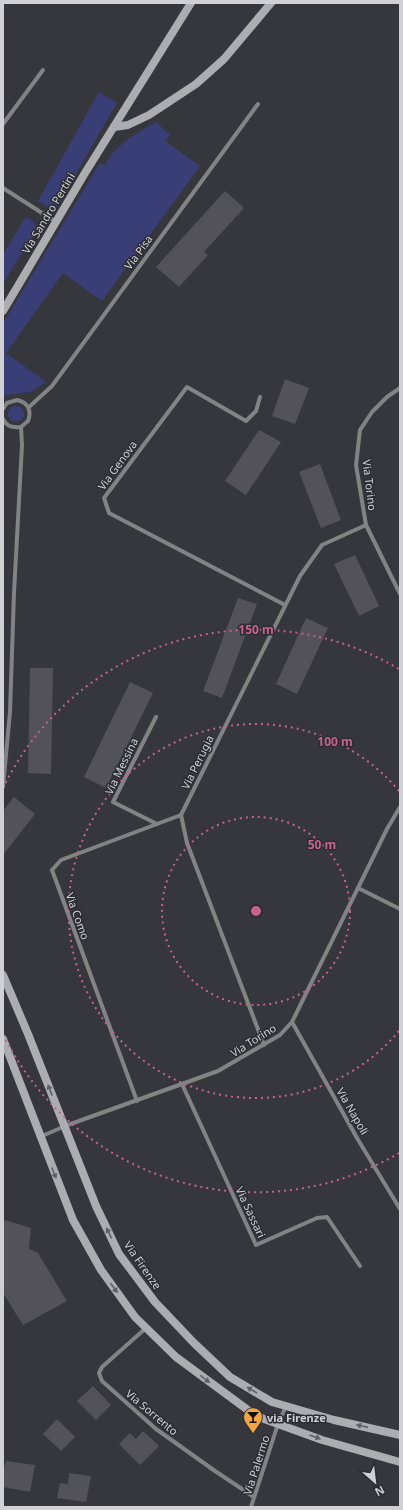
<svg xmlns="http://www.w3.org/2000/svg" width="403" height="1510" viewBox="0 0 403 1510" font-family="'Noto Sans',sans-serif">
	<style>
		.green { fill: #3a3e77 }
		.building { fill: #525258 }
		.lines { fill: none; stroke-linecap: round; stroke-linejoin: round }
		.street { stroke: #828385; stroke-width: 4 }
		.secondary { stroke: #acadb1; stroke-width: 8 }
		.oneway { fill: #5f6065 }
		.ring { fill: none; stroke: #c8628c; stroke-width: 2; stroke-dasharray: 2 4 }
		.labels { text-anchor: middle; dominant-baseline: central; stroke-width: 3; stroke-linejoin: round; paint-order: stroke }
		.street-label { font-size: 11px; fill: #d1d1d5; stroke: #2c2d32 }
		.poi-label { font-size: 11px; font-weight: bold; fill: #d1d1d5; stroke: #2c2d32; text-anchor: start }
		.centre { fill: #c8628c; stroke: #2c2d32; stroke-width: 2 }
		.ring-label { font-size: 12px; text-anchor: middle; font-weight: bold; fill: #c8628c; stroke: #2c2d32; stroke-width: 3; stroke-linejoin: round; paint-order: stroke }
	</style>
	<rect width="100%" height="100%" fill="#36373c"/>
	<g class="green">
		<path d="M99 92 117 103 54 211 38 201Z"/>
		<path d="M156 122 170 135 165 141 200 166 102 301 63 273 6 353 46 382 31 392 6 395 3 397V323L100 163 104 166C115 145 136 134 156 122Z"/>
		<path d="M26 217 33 221 36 227 35 233 3 283V254Z"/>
		<circle cx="16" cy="414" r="8"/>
	</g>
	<g class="building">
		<path d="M225 191 244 208 204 252 208 255 179 287 156 267Z"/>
		<path d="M285 379 309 388 295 424 272 416Z"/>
		<path d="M259 430 281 442 246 495 225 481Z"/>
		<path d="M320 464 341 520 321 528 299 472Z"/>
		<path d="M355 555 379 606 359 616 334 564Z"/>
		<path d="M238 598 257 604 222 698 203 691Z"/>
		<path d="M306 618 328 628 297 694 276 684Z"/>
		<path d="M30 668H53L51 774 28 773Z"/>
		<path d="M130 682 153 693 106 788 84 777Z"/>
		<path d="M14 797 35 814 3 855V811Z"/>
		<path d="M5 1220 31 1228 29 1249 38 1253 67 1301 23 1325 3 1293V1221Z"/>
		<path d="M93 1386 111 1405 96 1420 77 1401Z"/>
		<path d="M57 1419 75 1437 61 1451 43 1434Z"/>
		<path d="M143 1431 159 1446 140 1465 119 1444 130 1433 136 1439Z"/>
		<path d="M6 1461 35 1465 30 1492 3 1487V1472Z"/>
		<path d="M69 1473 91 1476 86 1502 57 1498 60 1483 68 1484Z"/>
	</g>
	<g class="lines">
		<g class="street">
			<path d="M3 124 43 70"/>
			<path d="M3 188 56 222"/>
			<path d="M400 388 387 397 372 412 360 430 356 465 366 525 400 594"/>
			<path d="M260 397 256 411 246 421 187 387 104 498 109 513 285 605"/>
			<path d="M29 407 52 386 258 104"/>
			<path d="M3 409 7 403 17 400C28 402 32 411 28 421L21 427C13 428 6 426 3 419"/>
			<path d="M156 717 113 802 157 824"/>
			<path d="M3 787 10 712 14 593 22 445 21 427"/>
			<path d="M358 888 400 909"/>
			<path d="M292 1022 357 1138 400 1209"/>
			<path d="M264 1045 187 843 181 815 300 576 322 545 366 525"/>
			<path d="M182 1084 256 1245 317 1218 327 1217 360 1266"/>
			<path d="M137 1101 52 870 61 860 181 815"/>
			<path d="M40 1137 65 1126 218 1071 280 1035 292 1022 387 829 400 807"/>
			<path d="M146 1328 102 1367 99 1373 102 1381 156 1429 215 1471 254 1497"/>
			<path d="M251 1507 278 1424 286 1406"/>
		</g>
		<g class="secondary">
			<path d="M114 127 128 125 149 115 196 84 224 59 271 3"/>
			<path d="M3 311 85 173 191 3"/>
			<path d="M3 975 28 1034 96 1206 119 1254 155 1302 194 1343 230 1377 272 1402 334 1420 400 1435"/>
			<path d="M3 1039 73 1220 101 1270 135 1317 176 1357 256 1416 322 1440 400 1462"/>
		</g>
	</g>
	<defs><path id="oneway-solid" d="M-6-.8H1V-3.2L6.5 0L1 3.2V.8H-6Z"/></defs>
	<g class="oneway">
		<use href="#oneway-solid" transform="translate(50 1090) rotate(-111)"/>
		<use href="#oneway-solid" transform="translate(54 1173) rotate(68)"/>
		<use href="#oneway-solid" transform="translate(109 1233) rotate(-116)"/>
		<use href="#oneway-solid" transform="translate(114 1288) rotate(54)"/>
		<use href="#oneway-solid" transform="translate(205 1379) rotate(37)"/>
		<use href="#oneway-solid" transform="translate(252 1390) rotate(-149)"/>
		<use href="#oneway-solid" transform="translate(362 1426) rotate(-167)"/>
		<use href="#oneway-solid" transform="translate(315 1437) rotate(20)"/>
	</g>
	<g class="ring">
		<circle cx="256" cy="911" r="94"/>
		<path d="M399 1031A187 187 0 1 1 399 791"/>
		<path d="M399 1153A281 281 0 0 1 3 1034M3 788A281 281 0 0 1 399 669"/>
	</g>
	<defs>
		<g id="bar-pin" transform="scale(1)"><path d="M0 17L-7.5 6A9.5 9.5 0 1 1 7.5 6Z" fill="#f3a443" stroke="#2c2d32"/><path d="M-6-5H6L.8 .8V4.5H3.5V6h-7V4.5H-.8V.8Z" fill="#111"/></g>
	</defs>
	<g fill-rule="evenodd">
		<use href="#bar-pin" x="253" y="1417"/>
	</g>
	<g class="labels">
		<g class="street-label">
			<text transform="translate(48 213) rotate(-59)">Via Sandro Pertini</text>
			<text transform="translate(138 252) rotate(-54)">Via Pisa</text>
			<text transform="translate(117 465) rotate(-54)">Via Genova</text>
			<text transform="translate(370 485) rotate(83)">Via Torino</text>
			<text transform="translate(197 762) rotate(-64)">Via Perugia</text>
			<text transform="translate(121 766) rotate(-64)">Via Messina</text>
			<text transform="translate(78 916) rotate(70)">Via Como</text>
			<text transform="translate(253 1040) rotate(-32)">Via Torino</text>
			<text transform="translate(353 1111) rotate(60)">Via Napoli</text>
			<text transform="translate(251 1212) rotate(65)">Via Sassari</text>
			<text transform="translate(143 1265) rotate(55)">Via Firenze</text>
			<text transform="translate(152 1412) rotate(40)">Via Sorrento</text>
			<text transform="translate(256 1465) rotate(-72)">Via Palermo</text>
		</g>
		<g class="poi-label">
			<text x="267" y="1417">via Firenze</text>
		</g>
	</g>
	<circle cx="256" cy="911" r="6" class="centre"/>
	<g class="ring-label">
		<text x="256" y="634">150 m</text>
		<text x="335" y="746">100 m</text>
		<text x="322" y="849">50 m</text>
	</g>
	<rect width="403" height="1510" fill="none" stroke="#d1d1d5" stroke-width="8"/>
	<g transform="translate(375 1482) rotate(152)" stroke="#2c2d32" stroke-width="3" paint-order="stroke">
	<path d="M0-3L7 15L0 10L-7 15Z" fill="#d1d1d5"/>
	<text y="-6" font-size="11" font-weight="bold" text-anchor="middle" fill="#d1d1d5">N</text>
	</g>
</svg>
